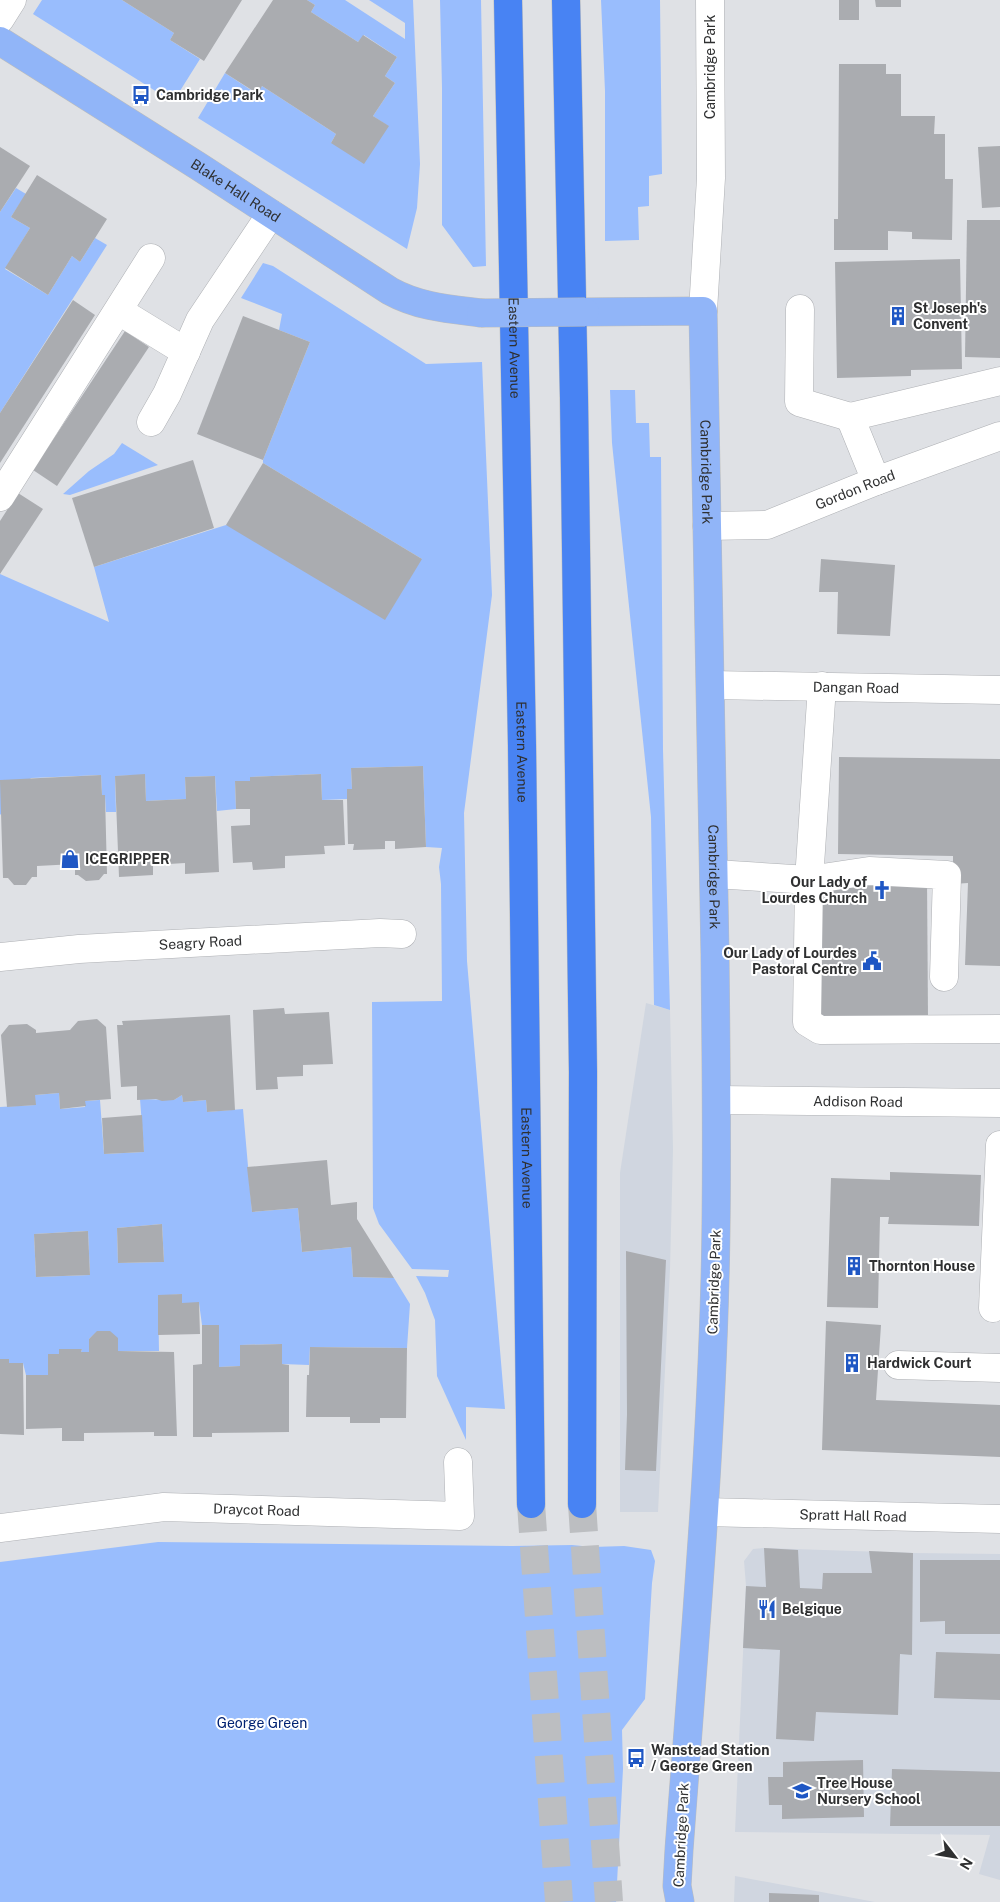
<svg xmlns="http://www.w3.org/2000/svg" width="1000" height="1902" viewBox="0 0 1000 1902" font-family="'Public Sans',sans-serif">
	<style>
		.built { fill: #d0d6e0 }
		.green { fill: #99bdfd; fill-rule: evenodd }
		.building { fill: #aaacb0 }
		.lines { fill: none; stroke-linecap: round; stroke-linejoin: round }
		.highway-tunnel { stroke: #bcbec1; stroke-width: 28; stroke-dasharray: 28 14; stroke-linecap: butt }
		.minor-casing { stroke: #aeb0b4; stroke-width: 29 }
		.major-casing { stroke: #bcbdbd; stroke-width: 29 }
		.highway-casing { stroke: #bcbdbd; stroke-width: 29 }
		.minor { stroke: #fff; stroke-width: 28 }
		.major { stroke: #91b5f8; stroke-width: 28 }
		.highway { stroke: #4883f3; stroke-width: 28 }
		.major-bridge-casing { stroke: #bcbdbd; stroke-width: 29; stroke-linecap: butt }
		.major-bridge { stroke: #91b5f8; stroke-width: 28 }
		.labels { text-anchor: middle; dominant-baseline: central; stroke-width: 4; stroke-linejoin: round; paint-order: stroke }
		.street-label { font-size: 14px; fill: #2f3031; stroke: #fff }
		.poi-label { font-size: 14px; font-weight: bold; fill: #2f3031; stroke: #fff; text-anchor: start }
		.park-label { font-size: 14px; fill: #002272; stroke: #fff }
	</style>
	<rect width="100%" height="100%" fill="#dfe1e5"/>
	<g class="built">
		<path d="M646 1003 670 1010 673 1149 670 1269 658 1512H620V1173Z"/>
		<path d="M764 1548 913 1553 1000 1554V1880L979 1874 990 1835 735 1832 746 1586 744 1561 753 1549Z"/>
		<path d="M735 1876 875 1902H734Z"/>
	</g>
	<g class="green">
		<path d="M42 0H122L174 33 170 40 200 59 173 102 33 14Z"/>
		<path d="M307 0H345L405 39V23L369 0H413L420 164 417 208 407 249 198 118 225 73 257 94 262 86 336 134 331 143 388 126 373 116 395 83 385 76 397 57 364 35 358 42 311 12 315 5Z"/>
		<path d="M440 0H481L486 266 473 267 442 225V88Z"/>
		<path d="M601 0H660L662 174 649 176V206L638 207 639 240 605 241V91Z"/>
		<path d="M16 188 26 194 11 217 30 228 5 269 48 295 72 256 80 262 95 238 107 245 0 413V212Z"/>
		<path d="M263 263 273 266 426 364 482 362 492 595 464 813 467 961 505 1409 466 1407V1440L437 1376 435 1320 425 1293 416 1276 448 1277 449 1270 412 1269 379 1224 373 1208 372 1002 442 1001 441 884 439 867 442 848 426 847 423 766 351 768 352 789H347V799L322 800 321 774 250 777V781L235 782 236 809 217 811 215 776 185 777 186 799 146 801 145 775 115 776 116 812H106L105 796 102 795 101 775 31 778 0 815V574L109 622 94 567 226 525 422 559 263 463V460L310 342 279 330 282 314 241 298Z"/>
		<path d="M610 390H635L636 423H649L650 457H661L663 750 670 1010 654 1005 651 817 612 443Z"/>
		<path d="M122 443 158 465 70 495 63 494 89 471 114 454Z"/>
		<path d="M59 1093 60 1109 85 1107V1101L100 1100 104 1154 144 1152 140 1099 174 1100 182 1095 183 1102 206 1100 207 1112 243 1109 252 1212 298 1208 302 1252 351 1247 353 1277 394 1278 410 1304 407 1348 310 1347 309 1365 282 1364V1344L240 1345V1366L219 1367V1325H202L199 1303H182V1294L158 1296 159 1351H118L98 1331 89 1339V1352H81L82 1349H59V1354H48V1375H26L23 1363H9L0 1359V1107L35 1105V1095ZM162 1224 164 1262 118 1263 117 1228ZM88 1231 90 1275 36 1277 34 1234Z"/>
		<path d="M158 1542 513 1546 572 1545 592 1547 624 1546 651 1550 655 1561 652 1583 645 1699 622 1730 623 1769 616 1902H0V1562Z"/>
	</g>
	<g class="building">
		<path d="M122 0H242L204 61 170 40 174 33Z"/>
		<path d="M273 0H307L315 5 311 12 358 42 363 35 397 57 385 76 395 83 373 116 389 126 364 164 331 143 336 134 262 86 258 94 225 73Z"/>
		<rect x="839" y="0" width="20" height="20"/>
		<path d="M875 0H901V7H876Z"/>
		<path d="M839 64H886V74H901V116H935L934 134H945V179H953L952 240 912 239V232L888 231V250H834V219H838Z"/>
		<path d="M1000 146V207L982 208 978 147Z"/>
		<path d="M0 147 30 166 0 212Z"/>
		<path d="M37 175 107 219 80 262 72 256 48 295 5 268 30 228 11 217Z"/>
		<path d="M967 220H1000V358L965 357Z"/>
		<path d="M960 259 962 369 911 370V376L837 378 835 262Z"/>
		<path d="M73 300 95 315 0 463V413Z"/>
		<path d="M243 316 310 342 263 460 197 434Z"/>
		<path d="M125 331 149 347 57 486 33 470Z"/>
		<path d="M193 460 214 528 94 567 72 498Z"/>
		<path d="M263 463 422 559 385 620 226 525Z"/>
		<path d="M18 493 43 509 0 574V521Z"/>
		<path d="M821 559 895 565 890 636 837 634 838 592H819Z"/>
		<path d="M839 757 1000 759V966L965 965 968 883 953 884V856L838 854Z"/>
		<path d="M423 766 426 847 395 849V841H385V849L353 850 354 844H348L347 799V789H352L351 768Z"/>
		<path d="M145 774 146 801 186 799 185 777 215 776 219 872 185 874V863L153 865V875L119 877 115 776Z"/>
		<path d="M321 774 322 800H343L345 845 324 846 325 854 285 856V868L253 870 252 862 233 863 231 826 250 825V809H236L235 781H250V777Z"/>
		<path d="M101 775 102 795H105L107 874H104L99 880 86 881 78 875H75V864L37 866V877H32L26 885H14L8 878H3L0 780Z"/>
		<path d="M927 879 928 1018 818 1019 817 903 839 885Z"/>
		<path d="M284 1008 285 1014 329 1012 333 1064 303 1065V1076L277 1077 278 1089 256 1090 253 1010Z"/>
		<path d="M230 1015 235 1110 207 1112 206 1100 183 1102 182 1095 174 1100 162 1101 156 1099 137 1100V1086L121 1087 117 1025H123L122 1021Z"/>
		<path d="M97 1019 106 1027 111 1099 85 1101 86 1106 60 1109 59 1093 35 1095 36 1105 7 1107 1 1035 9 1025 27 1024 36 1030V1033L70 1030 78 1021Z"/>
		<path d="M142 1115 144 1152 104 1154 102 1118Z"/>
		<path d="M327 1160 331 1205 357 1202V1219L394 1278 353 1277 351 1247 302 1252 298 1208 252 1212 247 1167Z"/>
		<path d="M890 1172 981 1175 979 1226 888 1224 889 1217H880L878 1308 827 1307 831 1178 890 1180Z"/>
		<path d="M162 1224 164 1262 118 1263 117 1228Z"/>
		<path d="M88 1231 90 1275 36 1277 34 1234Z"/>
		<path d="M626 1251 666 1260 656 1471 625 1470 627 1414Z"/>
		<path d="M182 1294V1303L199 1302 200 1334 158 1335V1295Z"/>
		<path d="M826 1321 881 1325 876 1400 1000 1405V1457L822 1450Z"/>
		<path d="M202 1325H219V1367L240 1366V1345L282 1344V1364L289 1365V1432L212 1433V1437H193V1365L202 1364Z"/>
		<path d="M97 1331H110L118 1338V1351L174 1352 177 1436H154V1432L84 1433V1441H62V1428L26 1429V1375H48V1354H59V1349H82L81 1352H89V1339Z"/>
		<path d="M310 1347 407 1348 406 1418H380V1423H350V1417H306L307 1375H309Z"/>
		<path d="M0 1359H9V1363H23L24 1435 0 1434Z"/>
		<path d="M764 1548 798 1550 800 1588 822 1589 823 1573H872L869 1551 913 1553 912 1655 900 1654 898 1715 816 1712 814 1741 776 1739 780 1650 743 1648 746 1586 766 1587Z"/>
		<path d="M920 1560H1000V1634H945V1621L920 1622Z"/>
		<path d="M936 1652 1000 1654V1700L934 1698Z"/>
		<path d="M863 1760 864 1817 782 1819V1805H769L768 1777H783V1762Z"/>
		<path d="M892 1769 1000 1772V1826H890Z"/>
		<path d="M769 1893 819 1895V1902H769Z"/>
	</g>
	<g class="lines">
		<g class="highway-tunnel">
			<path d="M531 1504 559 1902"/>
			<path d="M582 1504 609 1902"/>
		</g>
		<g class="minor-casing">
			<g id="minor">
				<path d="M0 19 12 0"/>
				<path d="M800 309 799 402 850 417"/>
				<path d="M119 311 186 352"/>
				<path d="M703 311 711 178 710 0"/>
				<path d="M151 422 167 394 200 320 271 214"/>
				<path d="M876 481 850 417 1000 381"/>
				<path d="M0 497 151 258"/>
				<path id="s1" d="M707 526 767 525 876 481 1000 436"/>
				<path id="s2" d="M712 685 1000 690"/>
				<path d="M822 686 809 880 807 1022 820 1030 1000 1029"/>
				<path d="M715 874 809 880 869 871 947 875 944 977"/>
				<path id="s3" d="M0 957 79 949 380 933 402 934"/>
				<path id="s4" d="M717 1100 1000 1103"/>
				<path d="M993 1308 1000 1145"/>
				<path d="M898 1365 1000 1368"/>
				<path id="s5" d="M705 1512 1000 1519"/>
				<path id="s6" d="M0 1528 164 1507 460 1516 458 1462"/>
			</g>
		</g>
		<g class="major-casing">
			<g id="major">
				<path id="s7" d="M0 41 198 166 390 291C419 307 449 309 481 313"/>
				<path id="s8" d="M585 312 703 311C707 525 713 739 715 954 716 1062 718 1170 715 1279 710 1470 693 1660 679 1850L677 1886 680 1902"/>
			</g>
		</g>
		<g class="highway-casing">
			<g id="highway">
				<path id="s9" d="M508 0 522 745 531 1504"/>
				<path d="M566 0 574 398 583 1072 582 1504"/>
			</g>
		</g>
		<use href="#minor" class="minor"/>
		<use href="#major" class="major"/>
		<use href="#highway" class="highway"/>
		<g class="major-bridge-casing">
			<path id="major-bridge" d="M481 313 585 312"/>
		</g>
		<use href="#major-bridge" class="major-bridge"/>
	</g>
	<defs>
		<g id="bus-bare" transform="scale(1.5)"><path d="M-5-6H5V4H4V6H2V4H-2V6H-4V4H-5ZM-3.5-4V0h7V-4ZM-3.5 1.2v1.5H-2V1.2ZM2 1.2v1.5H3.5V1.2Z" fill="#1f57c4" stroke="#fff" stroke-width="2.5" paint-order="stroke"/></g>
		<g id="building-bare" transform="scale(1.5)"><path d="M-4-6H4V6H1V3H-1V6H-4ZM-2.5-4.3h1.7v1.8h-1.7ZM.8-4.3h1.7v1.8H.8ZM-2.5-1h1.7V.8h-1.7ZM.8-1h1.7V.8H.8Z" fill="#1f57c4" stroke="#fff" stroke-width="2.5" paint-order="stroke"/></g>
		<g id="shop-bare" transform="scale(1.5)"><path d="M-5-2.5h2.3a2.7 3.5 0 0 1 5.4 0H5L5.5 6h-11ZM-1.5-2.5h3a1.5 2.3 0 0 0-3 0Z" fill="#1f57c4" stroke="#fff" stroke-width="2.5" paint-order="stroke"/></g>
		<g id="church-bare" transform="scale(1.5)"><path d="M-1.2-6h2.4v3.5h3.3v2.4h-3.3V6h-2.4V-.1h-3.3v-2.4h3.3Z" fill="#1f57c4" stroke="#fff" stroke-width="2.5" paint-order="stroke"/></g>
		<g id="civic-bare" transform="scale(1.5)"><path d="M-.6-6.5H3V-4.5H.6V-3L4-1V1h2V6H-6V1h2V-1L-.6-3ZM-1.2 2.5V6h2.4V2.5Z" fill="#1f57c4" stroke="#fff" stroke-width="2.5" paint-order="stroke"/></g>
		<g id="restaurant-bare" transform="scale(1.5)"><path d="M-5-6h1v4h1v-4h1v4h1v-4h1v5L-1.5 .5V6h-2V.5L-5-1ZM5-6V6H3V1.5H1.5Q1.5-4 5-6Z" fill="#1f57c4" stroke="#fff" stroke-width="2.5" paint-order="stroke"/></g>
		<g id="school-bare" transform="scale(1.5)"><path d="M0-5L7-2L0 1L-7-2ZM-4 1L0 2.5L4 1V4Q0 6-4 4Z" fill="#1f57c4" stroke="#fff" stroke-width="2.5" paint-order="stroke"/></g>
	</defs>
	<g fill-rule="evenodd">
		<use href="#bus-bare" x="141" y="95"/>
		<use href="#building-bare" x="898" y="316"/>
		<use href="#shop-bare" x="70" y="859"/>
		<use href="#church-bare" x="882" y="890"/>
		<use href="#civic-bare" x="872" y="961"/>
		<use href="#building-bare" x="854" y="1266"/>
		<use href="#building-bare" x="852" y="1363"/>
		<use href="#restaurant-bare" x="767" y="1609"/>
		<use href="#bus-bare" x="636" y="1758"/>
		<use href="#school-bare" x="802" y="1791"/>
	</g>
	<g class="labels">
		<g class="street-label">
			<text transform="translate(710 67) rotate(-90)">Cambridge Park</text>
			<text stroke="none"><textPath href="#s7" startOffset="279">Blake Hall Road</textPath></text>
			<text stroke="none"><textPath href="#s9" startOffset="348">Eastern Avenue</textPath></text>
			<text stroke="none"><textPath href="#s8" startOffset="279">Cambridge Park</textPath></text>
			<text stroke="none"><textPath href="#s1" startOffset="155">Gordon Road</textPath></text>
			<text stroke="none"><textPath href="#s2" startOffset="144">Dangan Road</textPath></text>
			<text stroke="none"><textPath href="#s9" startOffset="752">Eastern Avenue</textPath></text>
			<text stroke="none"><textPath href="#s8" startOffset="684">Cambridge Park</textPath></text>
			<text stroke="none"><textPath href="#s3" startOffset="201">Seagry Road</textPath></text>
			<text stroke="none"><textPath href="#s4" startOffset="141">Addison Road</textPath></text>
			<text stroke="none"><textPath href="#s9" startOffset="1158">Eastern Avenue</textPath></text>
			<text transform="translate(714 1282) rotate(-88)">Cambridge Park</text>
			<text stroke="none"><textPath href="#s6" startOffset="258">Draycot Road</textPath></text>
			<text stroke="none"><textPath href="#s5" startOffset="148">Spratt Hall Road</textPath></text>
			<text transform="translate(681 1835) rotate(-87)">Cambridge Park</text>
		</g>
		<g class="poi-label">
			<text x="156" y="95">Cambridge Park</text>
			<text x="913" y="308">St Joseph's<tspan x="913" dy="16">Convent</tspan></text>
			<text x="85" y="859">ICEGRIPPER</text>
			<text x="867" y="882" text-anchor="end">Our Lady of<tspan x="867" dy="16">Lourdes Church</tspan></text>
			<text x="857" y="953" text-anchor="end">Our Lady of Lourdes<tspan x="857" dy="16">Pastoral Centre</tspan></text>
			<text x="869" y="1266">Thornton House</text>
			<text x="867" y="1363">Hardwick Court</text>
			<text x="782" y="1609">Belgique</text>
			<text x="651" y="1750">Wanstead Station<tspan x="651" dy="16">/ George Green</tspan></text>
			<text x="817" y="1783">Tree House<tspan x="817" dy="16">Nursery School</tspan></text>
		</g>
		<g class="park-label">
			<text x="262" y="1723">George Green</text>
		</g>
	</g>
	<g transform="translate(955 1857) rotate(121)" stroke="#ffffff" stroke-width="4" paint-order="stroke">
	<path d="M0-4L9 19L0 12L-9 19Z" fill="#2f3031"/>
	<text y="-8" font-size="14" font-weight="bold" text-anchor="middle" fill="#2f3031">N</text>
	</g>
</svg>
